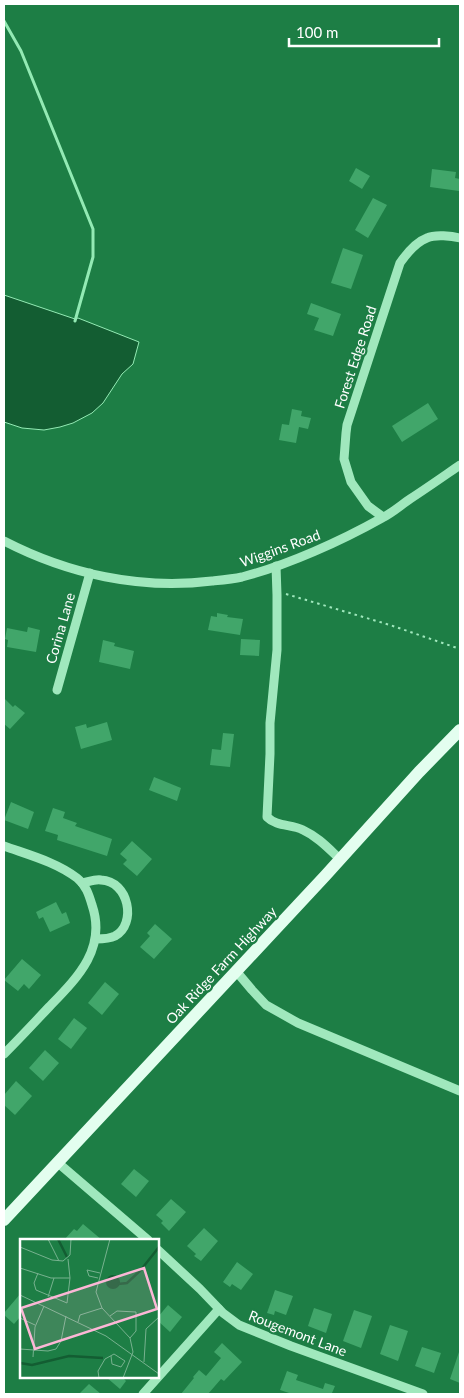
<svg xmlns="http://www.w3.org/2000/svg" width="464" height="1398" viewBox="0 0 464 1398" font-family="Lato,sans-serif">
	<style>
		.water { fill: #135d32; stroke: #93eab4 }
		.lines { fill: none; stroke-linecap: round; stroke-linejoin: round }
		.stream { stroke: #93eab4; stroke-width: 3 }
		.building { fill: #41a66a }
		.path { stroke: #a0e8bd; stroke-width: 2; stroke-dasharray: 2.5 4; stroke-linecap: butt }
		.minor { stroke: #a0e8bd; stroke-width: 9 }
		.major { stroke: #e3feef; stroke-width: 12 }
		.labels { text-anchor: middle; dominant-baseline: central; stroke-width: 4.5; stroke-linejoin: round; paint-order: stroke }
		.street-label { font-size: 14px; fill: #fff; stroke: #1d7e45 }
		.inset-river { fill: none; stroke: #135d32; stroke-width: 2.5 }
		.inset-road { fill: none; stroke: #77b28f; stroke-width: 1 }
		.view { fill: #fcb7d6; fill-opacity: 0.15; stroke: #fcb7d6; stroke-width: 2.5 }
		.inset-edge { fill: none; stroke: #fff; stroke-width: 2.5 }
	</style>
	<rect width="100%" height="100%" fill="#1d7e45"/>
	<path class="water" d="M4 295 75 319 78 318 139 342 133 364 122 374 103 403 92 413 73 423 60 427 44 430 22 428 4 422Z"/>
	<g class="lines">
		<path class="stream" d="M4 21 21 51 93 229V257L75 321"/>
	</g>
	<g class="building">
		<path d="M356 168 370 176 362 189 349 181Z"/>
		<path d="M432 169 456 172 455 178 460 179 459 191 430 187Z"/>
		<path d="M373 198 387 205 368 238 355 230Z"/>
		<path d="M343 248 363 255 351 289 331 283Z"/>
		<path d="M311 303 341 314 333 336 314 330 319 318 307 314Z"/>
		<path d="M428 403 438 419 402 442 392 426Z"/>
		<path d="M292 409 302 411 301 416 311 418 308 429 299 427 296 443 279 440 282 424 289 425Z"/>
		<path d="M217 613 228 615 227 617 243 619 240 635 208 630 211 616 217 617Z"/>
		<path d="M28 627 40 630 36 652 7 647 8 640 5 639 7 628 27 632Z"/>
		<path d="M241 639 260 640 259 656 240 655Z"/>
		<path d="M103 640 115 643 114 646 134 651 130 669 99 662Z"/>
		<path d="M4 698 13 707 15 705 25 713 10 729 4 724Z"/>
		<path d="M107 722 112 740 81 749 75 727 86 724 87 728Z"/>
		<path d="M223 733 234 734 230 767 210 765 212 749 221 750Z"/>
		<path d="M154 777 181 788 177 801 149 790Z"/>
		<path d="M11 802 34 812 28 829 4 820Z"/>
		<path d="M53 808 65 812 63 818 77 823 75 826 112 839 107 856 57 840 58 835 45 831Z"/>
		<path d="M132 841 152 859 137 876 123 864 127 860 120 854Z"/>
		<path d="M56 902 62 914 66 912 70 923 50 932 43 917 39 919 36 912Z"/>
		<path d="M155 924 172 939 154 959 140 947 150 936 147 933Z"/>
		<path d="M22 959 41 975 29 989 24 984 18 991 4 980Z"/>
		<path d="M105 982 119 994 102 1015 88 1003Z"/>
		<path d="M74 1018 87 1028 71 1049 58 1039Z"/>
		<path d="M45 1050 59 1063 43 1081 29 1068Z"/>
		<path d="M16 1081 32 1096 15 1115 4 1105V1095Z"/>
		<path d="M134 1169 149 1181 136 1197 121 1184Z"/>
		<path d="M171 1199 186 1212 169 1231 161 1223 163 1221 156 1215Z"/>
		<path d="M83 1224 102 1240H64L74 1229 77 1231Z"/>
		<path d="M204 1228 218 1241 201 1261 194 1256 196 1254 187 1246Z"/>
		<path d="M237 1262 253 1274 241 1290 232 1284 230 1287 223 1282Z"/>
		<path d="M275 1290 293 1296 286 1315 275 1311 274 1315 267 1313Z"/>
		<path d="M21 1293V1316L14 1324 4 1315V1313Z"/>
		<path d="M168 1305 182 1317 170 1332 158 1321V1317Z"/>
		<path d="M314 1308 332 1314 326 1333 308 1326Z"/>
		<path d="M354 1310 372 1316 361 1348 343 1341Z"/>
		<path d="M390 1325 408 1331 398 1361 380 1354Z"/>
		<path d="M222 1343 242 1362 224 1381 221 1379 208 1394H181L194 1378 193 1377 199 1370 206 1376 221 1358 214 1352Z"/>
		<path d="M422 1347 441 1353 434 1373 415 1366Z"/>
		<path d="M459 1352 460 1353V1383L450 1379Z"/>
		<path d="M287 1371 298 1375 296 1380 323 1389 325 1383 335 1386 332 1393 334 1394H292L280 1390Z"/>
		<path d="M106 1377H122L126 1381 120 1389Z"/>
		<path d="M89 1384 101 1394H79Z"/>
	</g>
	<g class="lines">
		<path class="path" d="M286 594 390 625 460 649"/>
		<g class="minor">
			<path d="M383 517 368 506 351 482 344 459 346 433 347 425 400 263C407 253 416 242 427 238 435 234 452 236 460 238"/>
			<path d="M4 541C68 574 140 590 212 581 222 580 233 579 242 577 288 565 341 541 382 518 392 513 401 505 410 499 427 488 444 476 460 465"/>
			<path d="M276 566 277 595V650L270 723V754L267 817C277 827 291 824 303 830 318 837 328 848 340 859"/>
			<path d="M57 690 90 573"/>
			<path d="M4 846C29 855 56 862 77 878 86 885 89 895 92 905 107 949 77 978 49 1007 34 1023 19 1039 4 1054"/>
			<path d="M82 883C88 882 95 879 101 880 129 881 137 924 115 936 109 939 103 939 96 939"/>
			<path d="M236 971 252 990 266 1005 298 1023 460 1091"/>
			<path d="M57 1162 148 1240"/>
			<path d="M158 1250 200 1289 223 1313 239 1325 291 1346 423 1394"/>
			<path d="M143 1394 219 1309"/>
		</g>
		<path class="major" d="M4 1220 325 876 419 772 460 730"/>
	</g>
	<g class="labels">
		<g class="street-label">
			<text transform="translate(355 357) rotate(-72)">Forest Edge Road</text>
			<text transform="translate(280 548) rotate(-20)">Wiggins Road</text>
			<text transform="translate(60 628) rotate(-74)">Corina Lane</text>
			<text transform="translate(221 965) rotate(-47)">Oak Ridge Farm Highway</text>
			<text transform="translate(298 1333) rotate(21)">Rougemont Lane</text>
		</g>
	</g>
	<g transform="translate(20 1239)">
		<rect width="139" height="139" fill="#1d7e45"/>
		<path d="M86 43a7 7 0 1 1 14 0a7 7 0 1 1-14 0Z" fill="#135d32"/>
		<path class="inset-river" d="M38 0 47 18M98 45 107 44 120 32 139 8M0 124 12 126 49 117 83 119"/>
		<path class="inset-road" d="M28 0 39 22M90 0 76 53 82 69 110 99 113 113 103 139M0 8 32 21 43 22 50 16 51 0M0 29 31 39H50M18 34 14 44 16 51 47 64 50 39 48 20M78 39 69 37 67 31 80 34M0 56 86 97 139 135M28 58 34 39M90 77 97 72 116 73V92L110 99M0 79 15 86M58 83 60 76 82 69M0 110 28 112 36 110 41 102 46 77M91 117 92 125 101 128 105 122M13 118 15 88 24 67M124 123 126 90 139 78M79 139 78 132 85 120 94 115 105 122"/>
		<path class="view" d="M124 29 137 70 15 110 1 69Z"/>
		<rect width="139" height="139" class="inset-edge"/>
	</g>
	<rect width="464" height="1398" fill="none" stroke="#ffffff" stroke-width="10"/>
	<path d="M289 38v8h150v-8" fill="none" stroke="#ffffff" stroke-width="2.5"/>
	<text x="296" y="38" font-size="15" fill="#ffffff" stroke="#1d7e45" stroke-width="4" paint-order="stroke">100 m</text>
</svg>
